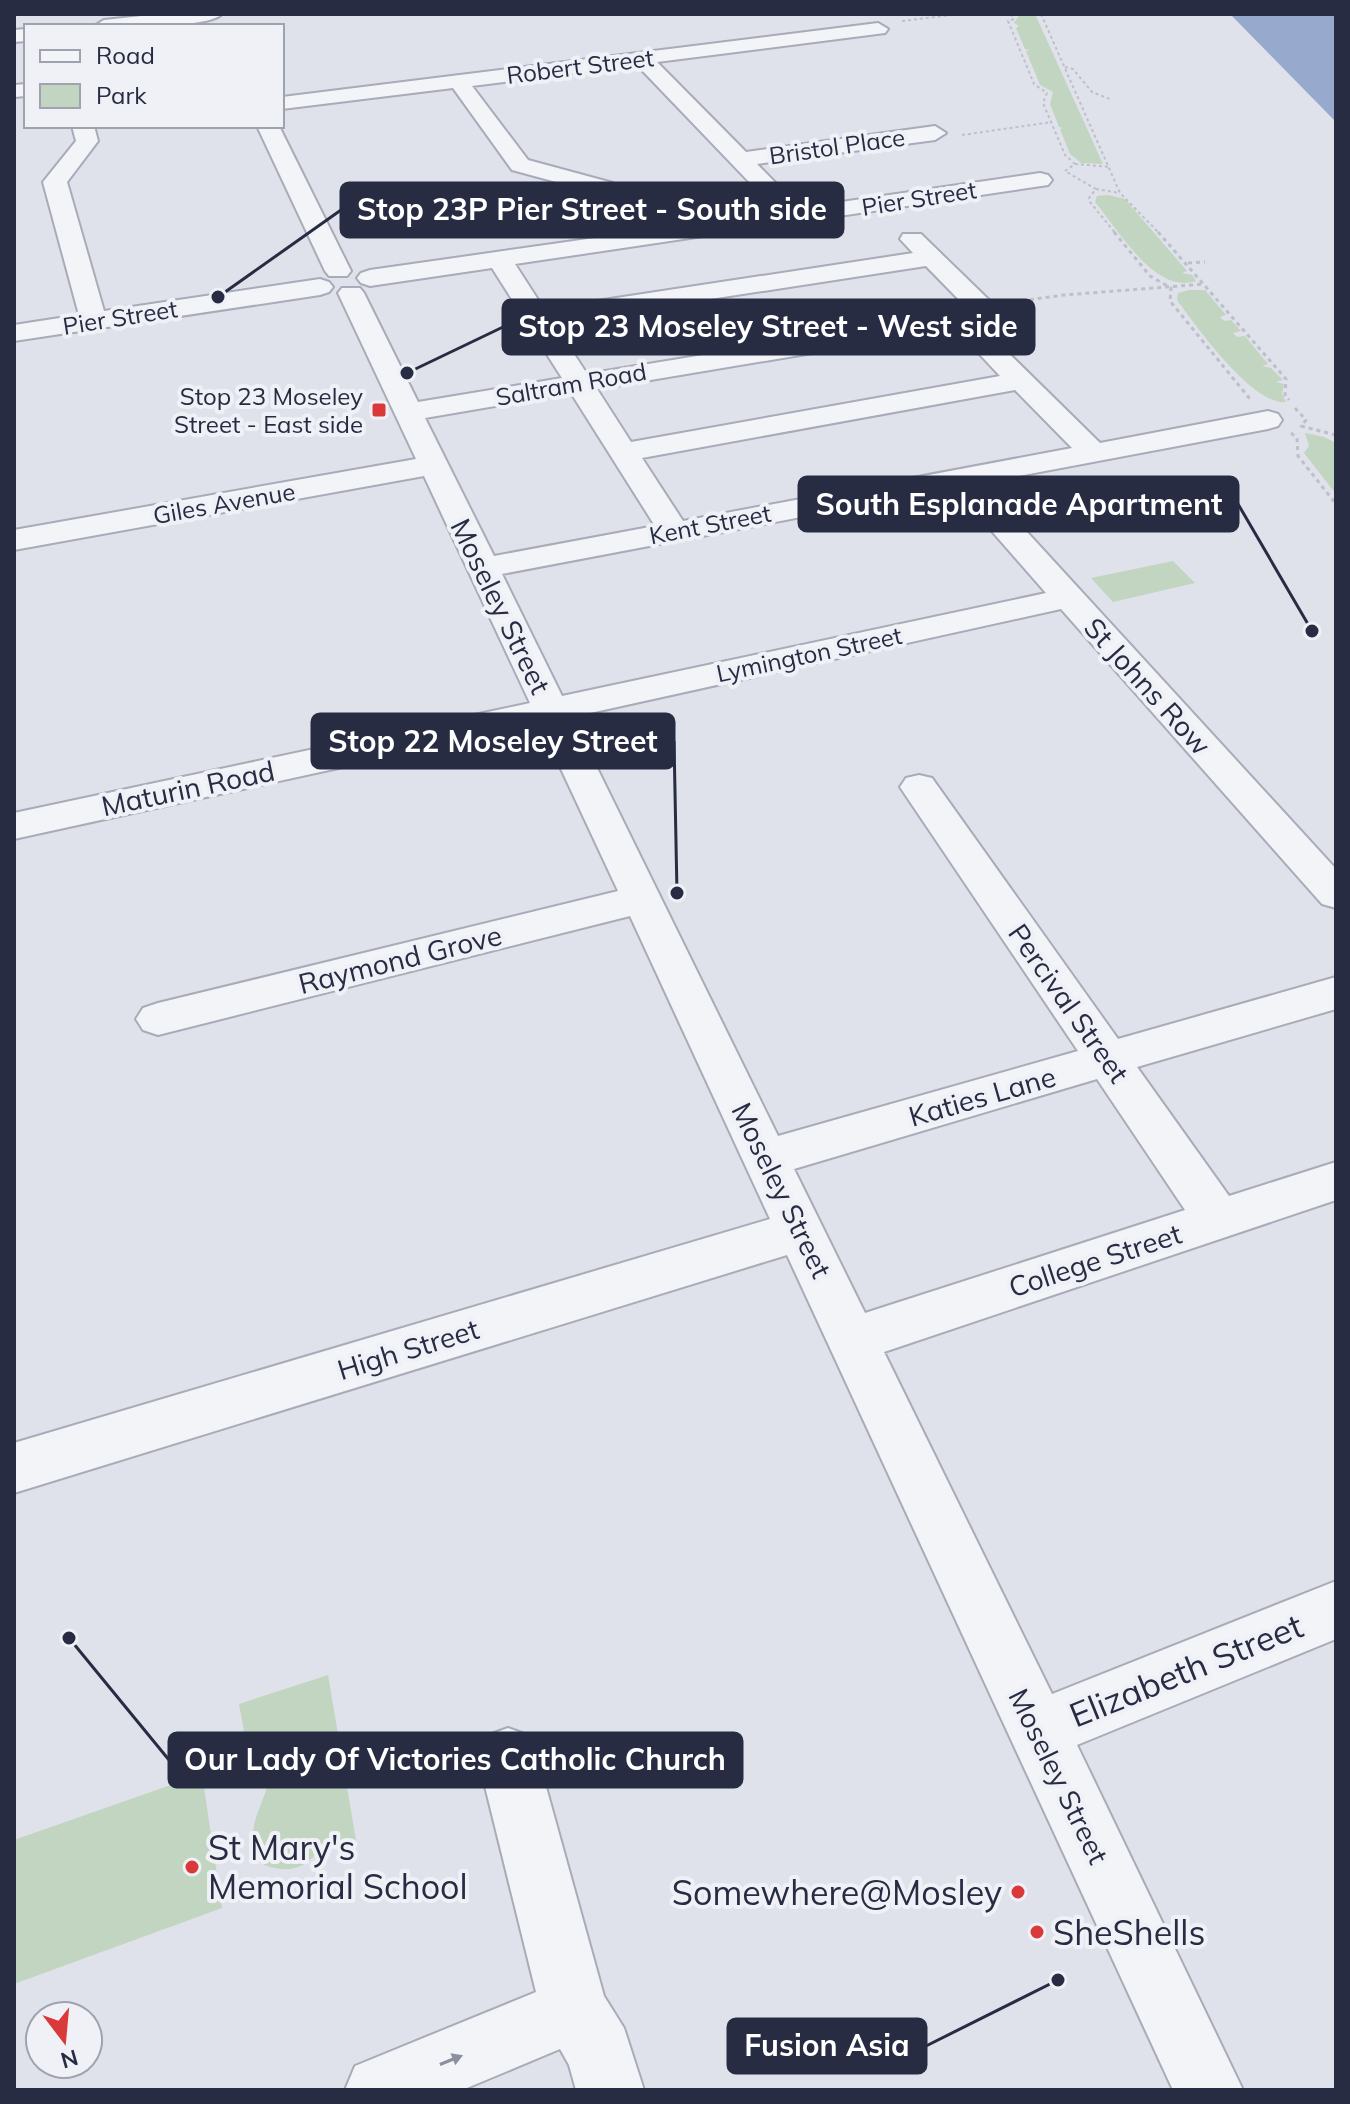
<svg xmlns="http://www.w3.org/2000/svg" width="1350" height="2104" viewBox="0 0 1350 2104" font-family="Mulish,sans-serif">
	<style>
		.green { fill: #c2d5c0 }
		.water { fill: #97a9cd }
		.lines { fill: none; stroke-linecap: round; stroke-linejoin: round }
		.minor-casing { stroke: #a8abb8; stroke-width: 4 }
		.path-far1 { stroke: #bdc0c9; stroke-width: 2; stroke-dasharray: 3 3; stroke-linecap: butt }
		.path { stroke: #bdc0c9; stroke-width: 3; stroke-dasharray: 4 4; stroke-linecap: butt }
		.minor { fill: #f2f4f8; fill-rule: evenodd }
		.oneway { fill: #8c909e }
		.poi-dot { fill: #da3939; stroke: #eff1f7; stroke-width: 3 }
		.labels { text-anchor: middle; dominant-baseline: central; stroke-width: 8; stroke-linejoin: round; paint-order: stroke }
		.far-street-label { font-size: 24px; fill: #272c43; stroke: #eff1f7 }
		.far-poi-label { font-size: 24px; fill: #272c43; stroke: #eff1f7; text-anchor: end }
		.street-label { font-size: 28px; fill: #272c43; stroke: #eff1f7 }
		.near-street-label { font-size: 34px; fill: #272c43; stroke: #eff1f7 }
		.near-poi-label { font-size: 34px; fill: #272c43; stroke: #eff1f7; text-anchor: start }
		.leader { fill: none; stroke: #272c43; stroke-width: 3 }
		.callout-dot { fill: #272c43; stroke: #eff1f7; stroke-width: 3 }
		.callout { fill: #272c43; stroke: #272c43; stroke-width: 3 }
		.callout-label { font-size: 30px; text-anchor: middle; font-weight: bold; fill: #fff }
	</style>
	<rect width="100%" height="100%" fill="#dfe2ea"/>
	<g class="green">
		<path d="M1020 14H1035L1103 164 1081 163 1070 154 1060 129 1063 128 1059 127 1050 104 1053 92 1040 85 1026 51 1030 50 1025 49 1016 28 1019 26 1014 23Z"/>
		<path d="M1108 195 1125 199 1187 271 1182 273 1192 275 1196 281C1155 295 1118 229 1095 202L1097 196Z"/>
		<path d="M1189 290H1205L1226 315 1220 317 1224 321 1231 320 1241 331 1233 333 1237 337 1245 336 1268 364 1262 366 1271 368 1283 380 1276 382 1284 384 1282 394 1286 402C1253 406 1196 326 1177 300L1178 293Z"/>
		<path d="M1305 433 1324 437 1336 443V494L1304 453 1309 446Z"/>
		<path d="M1173 561 1195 583 1113 602 1091 578Z"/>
		<path d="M328 1675 356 1840C309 1834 318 1884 264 1865 225 1814 309 1776 245 1737L239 1704Z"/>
		<path d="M202 1774 222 1908 14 1984V1840Z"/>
	</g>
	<path class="water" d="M1230 14H1336V122Z"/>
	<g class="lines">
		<g class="minor-casing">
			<g id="minor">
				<path d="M160 14H222C207 29 118 26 94 26L104 20Z"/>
				<path d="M878 23 888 29 885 33 657 62 746 152 935 126 946 133 935 140 757 164 800 208 1040 173 1048 175 1052 180 1048 185 515 264 544 309 913 253 900 239 903 234H921L990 301 994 307 982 327 1100 443 1268 411 1278 414 1282 420 1278 426 1268 429 982 483 1336 869V908L1322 904 1061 609 572 717 778 1136 1078 1051 900 787 906 778 919 775 932 778 1118 1039 1336 977V1009L1137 1067 1229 1196 1336 1162V1200L884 1352 1052 1694 1336 1581V1639L1077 1745 1243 2090H1173L787 1255 14 1493V1443L770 1219 630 916 158 1035 143 1030 136 1019 143 1008 158 1003 618 891 540 724 14 839V813L530 703 424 476 14 550V530L416 459 338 293 342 288H360L364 293 418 402 562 378 492 268 370 286 361 283 357 278 361 273 370 270 630 233 597 193 512 170 453 88 282 109V97ZM637 65 777 211 653 229 613 183 528 160 472 86ZM926 266 967 308 965 312 587 374 554 323ZM956 329 1000 376 631 442 597 389ZM1015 390 1072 448 683 521 642 458ZM571 393 655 526 494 556 425 418ZM954 488 1046 593 562 696 502 574ZM1097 1079 1185 1210 865 1313 794 1169Z"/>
				<path d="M26 29V41L14 42V30Z"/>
				<path d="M26 84V96L14 97V85Z"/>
				<path d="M72 126H94L98 141 67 182 104 311 320 279 329 282 333 287 329 292 320 295 14 341V325L79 315 43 182 76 141Z"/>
				<path d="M257 126H279L351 271 347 276H329L325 271Z"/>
				<path d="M508 1728 530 1736 538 1758 604 1996 624 2028 644 2090H576L569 2065 560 2049 462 2090H345L355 2066 536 1992 478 1758 486 1736Z"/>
			</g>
		</g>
		<g class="path-far1">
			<path d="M1011 14 1014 19 1008 21 1034 84 1047 93 1043 103 1065 155 1075 164 1065 171 1096 189 1089 198 1090 202 1116 234"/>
			<path d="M1041 14 1120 193 1160 234"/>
			<path d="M902 21 960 14"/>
			<path d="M1065 67 1073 69 1092 92 1112 100"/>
			<path d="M962 135 1052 122"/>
			<path d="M1075 164 1110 167"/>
			<path d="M1096 189 1120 193"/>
		</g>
		<g class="path">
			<path d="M1114 232 1150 276 1171 288 1170 301 1250 399"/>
			<path d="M1158 232 1286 379 1285 396 1289 400"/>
			<path d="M1188 263 1205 262"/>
			<path d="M1006 303 1064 295 1205 284"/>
			<path d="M1295 408 1306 420 1301 426 1336 435"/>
			<path d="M1291 433 1297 438 1298 456 1336 504"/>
		</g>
		<use href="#minor" class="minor"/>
	</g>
	<defs><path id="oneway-solid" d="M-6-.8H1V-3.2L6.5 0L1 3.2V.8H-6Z" transform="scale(2)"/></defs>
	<use class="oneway" href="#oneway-solid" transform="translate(451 2060) rotate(-22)"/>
	<g class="poi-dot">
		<rect x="371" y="402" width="16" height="16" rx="4"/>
		<circle cx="192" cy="1867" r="8"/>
		<circle cx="1018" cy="1892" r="8"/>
		<circle cx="1037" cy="1932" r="8"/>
	</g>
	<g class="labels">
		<g class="far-street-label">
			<text transform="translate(580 66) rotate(-7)">Robert Street</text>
			<text transform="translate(837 146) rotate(-8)">Bristol Place</text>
			<text transform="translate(919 198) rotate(-9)">Pier Street</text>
			<text transform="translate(120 317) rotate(-9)">Pier Street</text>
			<text transform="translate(571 384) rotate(-10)">Saltram Road</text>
			<text transform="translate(224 503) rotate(-10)">Giles Avenue</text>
			<text transform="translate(710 524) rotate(-11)">Kent Street</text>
			<text transform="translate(809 654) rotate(-12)">Lymington Street</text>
		</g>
		<g class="far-poi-label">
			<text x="363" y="396">Stop 23 Moseley<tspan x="363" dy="28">Street - East side</tspan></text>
		</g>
		<g class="street-label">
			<text transform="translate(501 606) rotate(64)">Moseley Street</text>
			<text transform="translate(1148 686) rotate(48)">St Johns Row</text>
			<text transform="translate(188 788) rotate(-12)">Maturin Road</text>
			<text transform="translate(400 959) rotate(-14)">Raymond Grove</text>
			<text transform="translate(1069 1003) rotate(55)">Percival Street</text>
			<text transform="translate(982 1096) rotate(-16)">Katies Lane</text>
			<text transform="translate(782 1190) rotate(64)">Moseley Street</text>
			<text transform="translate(1095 1260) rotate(-18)">College Street</text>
			<text transform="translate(408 1349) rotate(-17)">High Street</text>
			<text transform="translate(1059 1776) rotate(64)">Moseley Street</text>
		</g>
		<g class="near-street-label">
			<text transform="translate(1186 1670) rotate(-22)">Elizabeth Street</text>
		</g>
		<g class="near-poi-label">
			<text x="208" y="1847">St Mary's<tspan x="208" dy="39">Memorial School</tspan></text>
			<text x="1002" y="1892" text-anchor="end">Somewhere@Mosley</text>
			<text x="1053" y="1932">SheShells</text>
		</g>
	</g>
	<path class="leader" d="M218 297L341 210M407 373L503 327M1312 631L1238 504M677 893L674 741M69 1638L169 1760M1058 1980L926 2046"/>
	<g class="callout-dot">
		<circle cx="218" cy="297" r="8"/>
		<circle cx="407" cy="373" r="8"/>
		<circle cx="1312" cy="631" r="8"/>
		<circle cx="677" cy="893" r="8"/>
		<circle cx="69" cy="1638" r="8"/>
		<circle cx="1058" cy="1980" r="8"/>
	</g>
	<g class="callout">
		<rect x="341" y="183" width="502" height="54" rx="8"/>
		<rect x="503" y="300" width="531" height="54" rx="8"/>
		<rect x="799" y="477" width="439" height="54" rx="8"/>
		<rect x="312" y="714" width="362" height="54" rx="8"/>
		<rect x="169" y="1733" width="573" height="54" rx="8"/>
		<rect x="728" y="2019" width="198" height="54" rx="8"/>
	</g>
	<g class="callout-label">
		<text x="592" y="220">Stop 23P Pier Street - South side</text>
		<text x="768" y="337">Stop 23 Moseley Street - West side</text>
		<text x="1019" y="515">South Esplanade Apartment</text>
		<text x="493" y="752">Stop 22 Moseley Street</text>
		<text x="455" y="1770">Our Lady Of Victories Catholic Church</text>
		<text x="827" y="2056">Fusion Asia</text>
	</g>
	<rect width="1350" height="2104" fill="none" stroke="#272c43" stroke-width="32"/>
	<rect x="24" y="24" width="260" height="104" fill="#eff1f7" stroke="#9fa2af" stroke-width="2"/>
	<rect x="40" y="50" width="40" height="12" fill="#f2f4f8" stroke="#9fa2af" stroke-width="2"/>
	<text x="96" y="64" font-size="24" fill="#272c43">Road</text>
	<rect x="40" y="84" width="40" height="24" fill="#c2d5c0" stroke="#9fa2af" stroke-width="2"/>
	<text x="96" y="104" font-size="24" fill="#272c43">Park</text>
	<g transform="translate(64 2040) rotate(164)"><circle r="38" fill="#eff1f7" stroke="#9fa2af" stroke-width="2"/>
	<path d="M0-6L14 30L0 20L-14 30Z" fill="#da3939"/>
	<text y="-12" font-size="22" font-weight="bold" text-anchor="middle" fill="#272c43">N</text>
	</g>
</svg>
